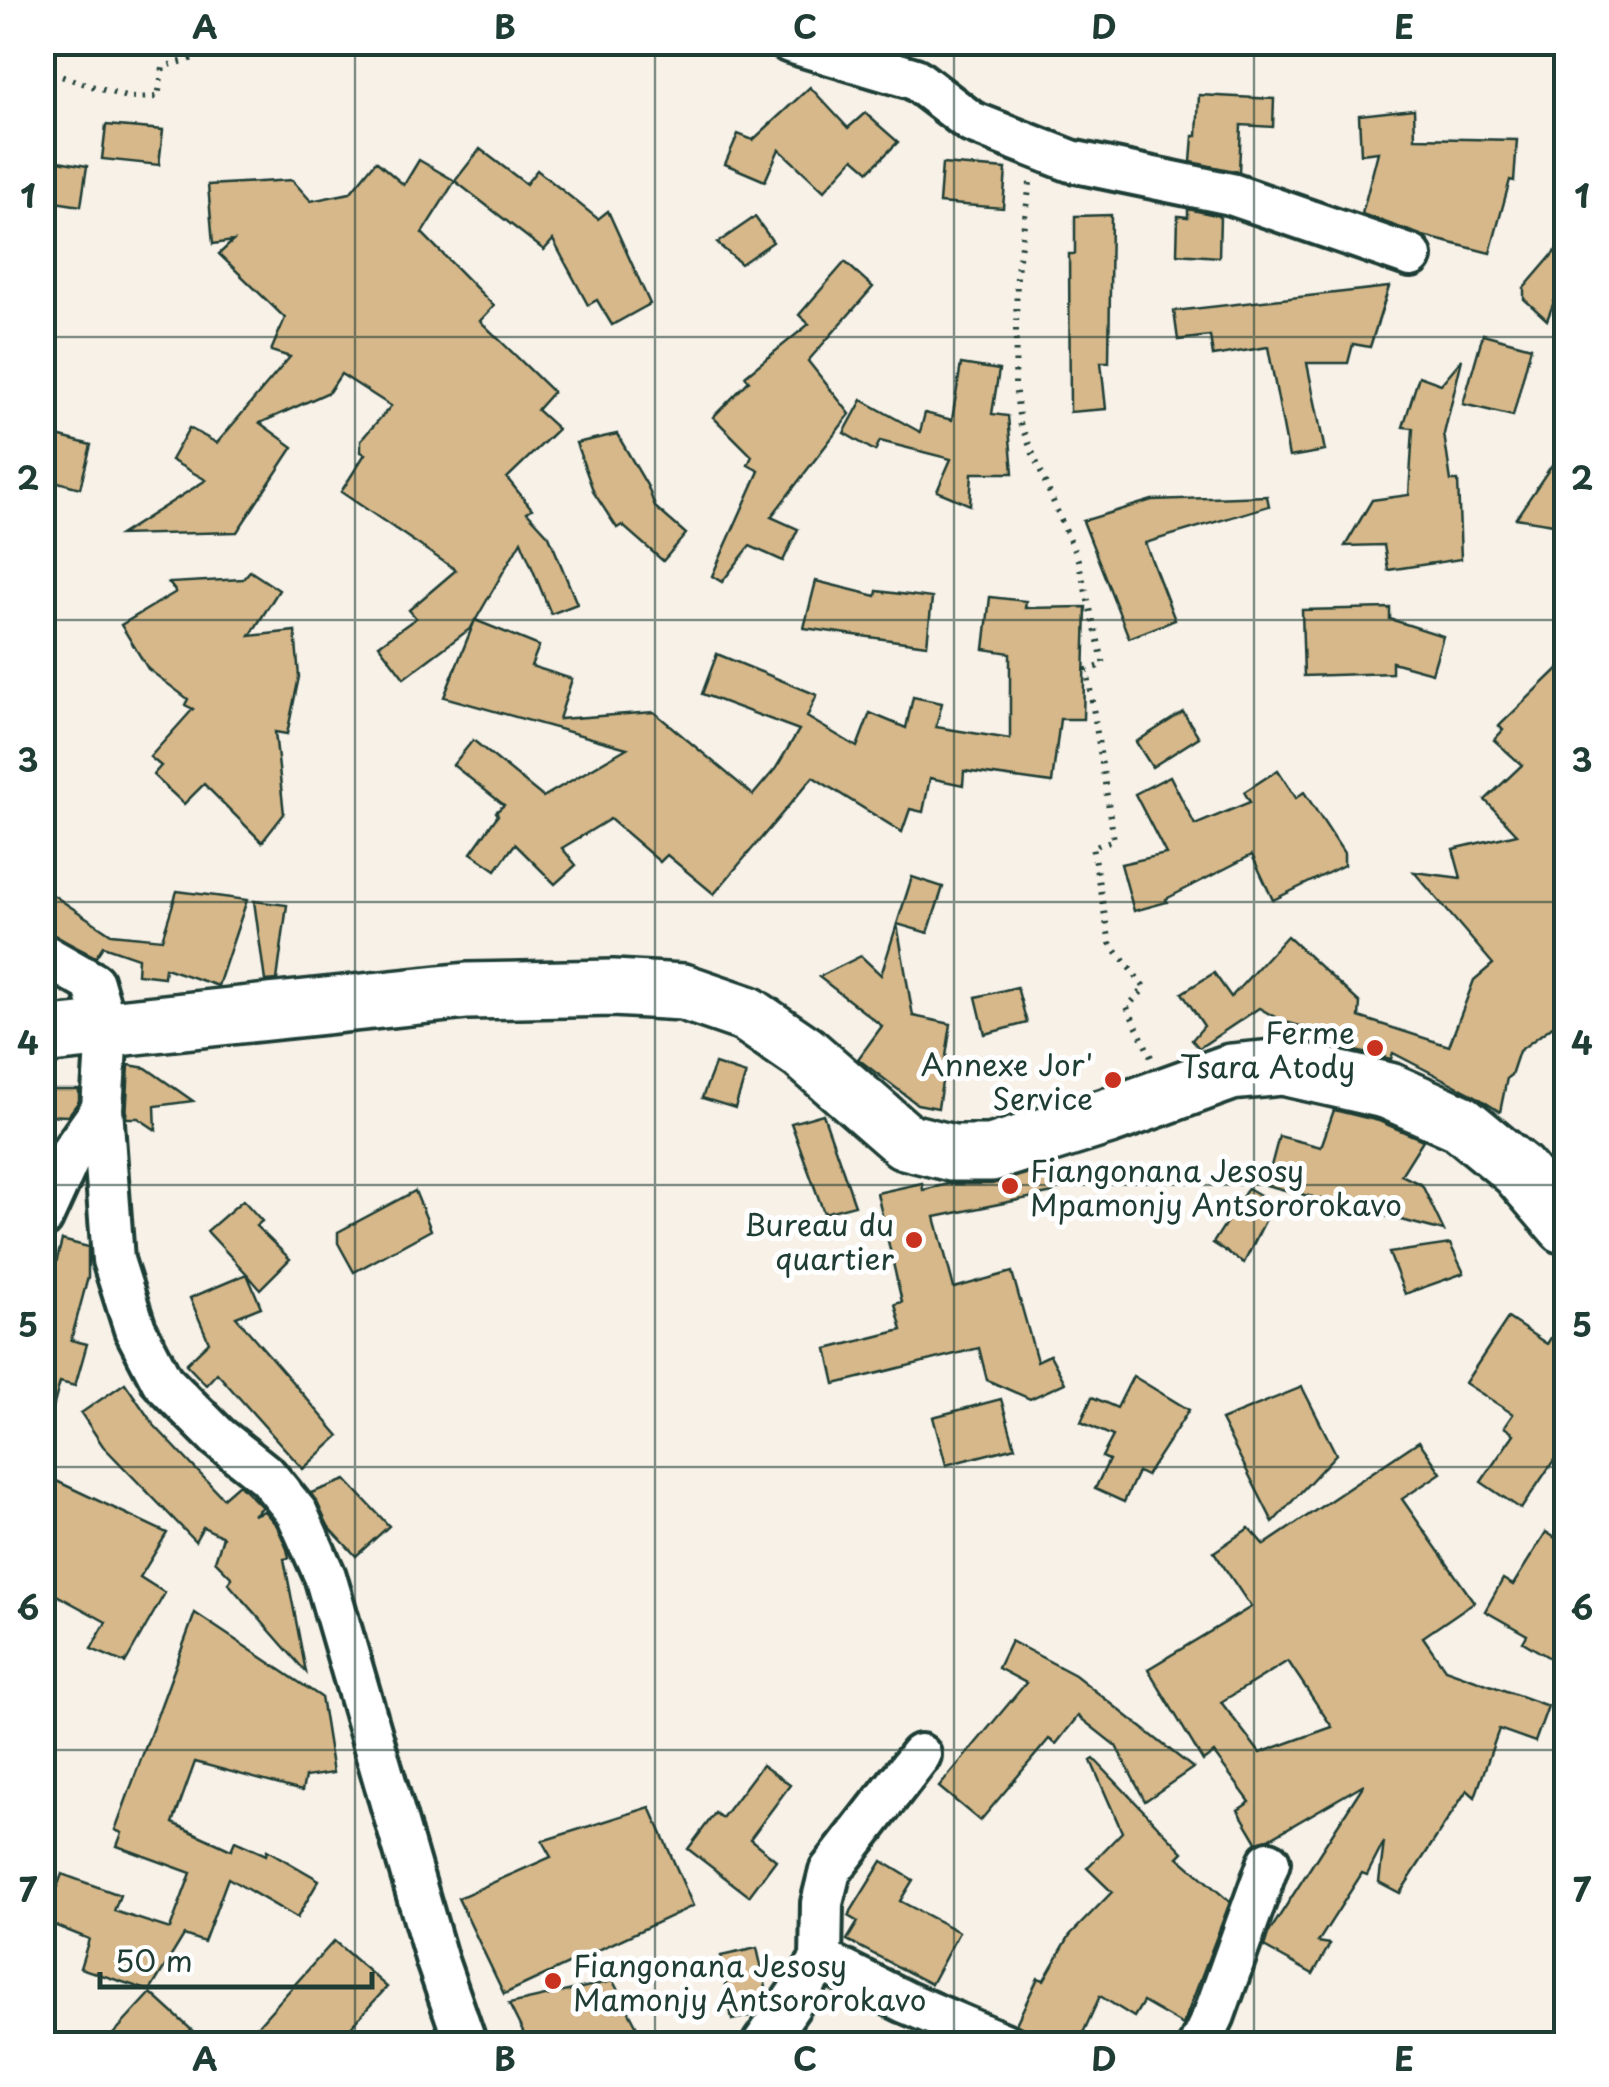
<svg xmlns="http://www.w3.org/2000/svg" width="1609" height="2087" viewBox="0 0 1609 2087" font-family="'Playpen Sans',sans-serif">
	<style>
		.building { fill: #d7b88a; stroke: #1f3d34; stroke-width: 2.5; fill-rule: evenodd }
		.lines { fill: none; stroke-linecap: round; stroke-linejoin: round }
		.street-casing { stroke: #1f3d34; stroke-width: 48 }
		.secondary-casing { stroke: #1f3d34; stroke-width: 62 }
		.path { stroke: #1f3d34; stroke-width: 6; stroke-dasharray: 2.5 8; stroke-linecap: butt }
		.street { stroke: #fff; stroke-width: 40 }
		.secondary { stroke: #fff; stroke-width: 55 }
		.grid { fill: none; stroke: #1f3d34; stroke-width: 2.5; stroke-opacity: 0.55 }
		.poi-dot { fill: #c8321e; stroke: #fff; stroke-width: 4 }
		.labels { text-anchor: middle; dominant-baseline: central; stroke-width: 10; stroke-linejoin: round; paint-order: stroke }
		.poi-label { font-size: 30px; fill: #1f3d34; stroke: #fff; text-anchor: end }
		.neatline { fill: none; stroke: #1f3d34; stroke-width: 4 }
		.grid-label { font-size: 32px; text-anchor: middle; font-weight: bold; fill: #1f3d34 }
	</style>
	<rect width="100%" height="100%" fill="#f7f1e8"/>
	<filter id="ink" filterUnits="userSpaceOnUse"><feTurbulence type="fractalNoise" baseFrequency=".01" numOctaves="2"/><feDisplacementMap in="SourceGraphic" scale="20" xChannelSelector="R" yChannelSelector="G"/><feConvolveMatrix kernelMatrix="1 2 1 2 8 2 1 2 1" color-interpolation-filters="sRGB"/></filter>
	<g filter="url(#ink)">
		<g class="building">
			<path d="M810 87 848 128 865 113 898 142 869 171 854 158 824 191 779 149 765 181 725 164 738 134 753 140Z"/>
			<path d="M1199 95 1274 99 1273 127 1241 125 1239 172 1191 162 1193 136H1197Z"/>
			<path d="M1414 109 1415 138 1517 140 1514 181 1510 180 1490 253 1423 236 1362 214 1378 152 1361 154 1359 115Z"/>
			<path d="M106 125 163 130 159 165 102 159Z"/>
			<path d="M480 149 526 184 537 170 598 219 608 211 650 304 612 325 597 300 588 305 553 240 544 250 455 181Z"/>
			<path d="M42 158 87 166 81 206 42 200Z"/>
			<path d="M419 160 455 181 422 233 494 306 480 321 553 392 537 410 558 429 507 478 532 509 527 512 549 536 577 604 551 614 521 541 471 628 404 678 379 645 416 618 409 610 456 570 341 492 365 454 361 452V440L391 406 341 374 329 392 260 423 293 447 237 532 120 535 206 480 171 460 189 428 217 443 290 357 271 351 285 318 219 254 233 241 213 244 208 185 292 180 311 201 350 193 376 161 404 185Z"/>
			<path d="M942 164 1006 169 1003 208 939 203Z"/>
			<path d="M1188 209 1220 216 1219 257 1177 254 1178 216 1188 217Z"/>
			<path d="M1111 215 1109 362H1101L1106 409 1070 412 1069 254H1075V216Z"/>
			<path d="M755 217 773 242 741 264 717 243Z"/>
			<path d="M1566 239V271L1547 320 1524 299V288Z"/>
			<path d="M845 262 873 287 808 361 850 414 771 517 798 529 783 561 750 546 722 582 712 576 759 471 748 465 752 456 713 417 749 381 745 376 809 324 799 315Z"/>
			<path d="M1389 287 1370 347 1353 344 1348 363H1307L1325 451 1289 457 1268 347 1213 356 1210 336 1178 340 1174 311Z"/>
			<path d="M1483 334 1531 347 1513 416 1463 404Z"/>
			<path d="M1462 359 1444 434 1451 481H1458L1461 559 1388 570 1384 545 1345 546 1372 500 1409 495 1413 428 1403 427 1419 376 1441 384Z"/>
			<path d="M961 364 999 370 992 414 1008 416 1013 473H972L970 505 937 491 951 459 880 441 875 451 844 433 862 400 920 432 925 413 952 420Z"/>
			<path d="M617 434 648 487 655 507 686 534 663 561 622 525 617 528 594 493 576 443Z"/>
			<path d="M57 436 91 445 80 488 47 479Z"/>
			<path d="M1566 444V526L1516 518Z"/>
			<path d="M1267 496 1269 506 1145 543 1175 620 1129 638 1083 521 1152 500Z"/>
			<path d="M250 571 279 590 250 636 295 631 299 677 287 734 275 732 284 814 262 842 204 784 184 804 153 775 161 766 150 757 193 709 185 705 188 699 148 669 121 625 176 592 169 583 243 579Z"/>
			<path d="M816 581 876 596 877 591 932 598 927 645 804 628Z"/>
			<path d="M990 597 1026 601 1025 608 1086 607 1083 719H1060L1052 783 964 771 963 785 930 778 923 812 910 809 902 832 813 777 714 894 667 855 660 862 610 819 562 848 576 865 555 884 515 844 496 870 471 853 498 815 496 812 504 805 453 765 473 740 543 797 627 748 444 697 475 620 539 646 531 666 572 679 559 719 654 712 753 795 776 768 799 730 702 694 717 654 817 695 807 717 857 747 870 713 906 728 913 697 942 703 936 727 1010 739V653L984 649Z"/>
			<path d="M1390 608V619L1443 636 1432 673 1392 662V673L1304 676 1302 610Z"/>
			<path d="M1566 661V1016L1519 1051 1511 1075 1507 1078 1500 1112 1474 1095 1393 1053 1391 1059 1355 1051 1360 1035 1357 1033 1356 1042 1282 1021 1259 1008 1199 1048 1192 1040 1204 1026 1182 993 1214 973 1231 997 1287 936 1360 1003 1359 1017 1449 1046 1474 980 1493 964 1414 872 1461 878 1453 849 1517 834 1485 800 1522 765 1494 740 1503 730 1499 726Z"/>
			<path d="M1183 712 1199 737 1152 767 1136 742Z"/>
			<path d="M1278 770 1296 798 1304 792 1344 853V865L1273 900 1252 855 1166 899 1167 902 1134 911 1121 864 1166 854 1135 794 1170 776 1195 825 1250 802 1244 792Z"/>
			<path d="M912 877 943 887 928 933 897 924Z"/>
			<path d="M177 891 247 900 218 986 165 968 164 977 137 974 138 958 103 946 96 957 42 930V911L53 895 111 934 162 939Z"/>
			<path d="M254 901 287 905 277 980 265 981Z"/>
			<path d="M897 924 913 1016 951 1024 938 1108 917 1104 858 1059 882 1026 819 977 861 956 881 975Z"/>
			<path d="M1017 987 1027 1023 985 1034 976 997Z"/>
			<path d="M715 1064 746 1074 735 1108 702 1098Z"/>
			<path d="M129 1065 146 1068 193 1101 155 1106 156 1130 138 1118H126Z"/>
			<path d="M42 1090H79V1101L68 1116 42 1115Z"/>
			<path d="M1334 1110 1379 1121 1423 1140 1401 1175 1422 1185 1444 1231 1266 1185 1279 1136 1321 1147Z"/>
			<path d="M823 1114 855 1205 824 1213 791 1123Z"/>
			<path d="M1046 1168 1053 1193 935 1217 954 1288 1012 1272 1037 1361 1050 1355 1065 1383 1030 1399 987 1380 979 1348 835 1384 827 1349 902 1330 895 1304 902 1302 877 1193 922 1183 923 1190 948 1184H992Z"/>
			<path d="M1248 1188 1274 1203 1244 1263 1213 1243Z"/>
			<path d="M415 1191 431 1230 354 1272 338 1243V1232Z"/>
			<path d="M243 1200 262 1221 256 1226 290 1259 260 1289 247 1274 261 1307 236 1317 339 1436 303 1469 217 1373 206 1385 186 1364 209 1342 190 1298 247 1274 207 1231Z"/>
			<path d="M62 1240 88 1247V1277L71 1340 87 1344 75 1386 60 1382 52 1412 42 1411V1318Z"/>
			<path d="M1450 1244 1464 1273 1405 1294 1389 1253Z"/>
			<path d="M1566 1314V1468L1554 1460 1521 1509 1481 1482 1514 1434 1504 1427 1513 1414 1465 1383 1508 1318 1547 1344Z"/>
			<path d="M1133 1376 1189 1410 1146 1476 1138 1472 1124 1502 1095 1489 1109 1460 1102 1457 1113 1436 1081 1422 1092 1397 1117 1408Z"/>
			<path d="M125 1383 153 1424 223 1498 239 1484 262 1507 253 1515 264 1511 277 1526 287 1549 289 1558 284 1559 306 1672 228 1583 232 1578 215 1561 223 1537 203 1527 195 1541 103 1446 81 1413Z"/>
			<path d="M1302 1387 1336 1454 1273 1522 1221 1420Z"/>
			<path d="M1001 1399 1015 1447 946 1465 933 1417Z"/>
			<path d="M1419 1441 1441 1473 1402 1499 1474 1602 1423 1637 1445 1669 1548 1706 1535 1742 1499 1729 1475 1797 1467 1790 1400 1893 1379 1882 1384 1842 1367 1875 1362 1873 1318 1942 1330 1944 1313 1974 1264 1947 1268 1934 1364 1784 1269 1839 1257 1842 1238 1810 1250 1802 1214 1753 1203 1761 1148 1669 1251 1607 1214 1552 1249 1528 1264 1545ZM1288 1661 1332 1727 1260 1753 1221 1702Z"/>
			<path d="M50 1478 167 1533 140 1577 165 1593 125 1663 91 1649 106 1622 42 1587V1493Z"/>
			<path d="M346 1480 389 1526 356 1556 329 1527 311 1493Z"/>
			<path d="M1546 1532 1566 1545V1640L1555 1661 1523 1642 1527 1635 1485 1611 1503 1579 1513 1585Z"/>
			<path d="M195 1613 321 1697 333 1773 305 1777 302 1791 195 1762 173 1823 231 1850 235 1841 266 1855 267 1850 319 1880 297 1918 228 1878 204 1942 184 1935 150 1991 80 1968 89 1939 44 1921 62 1874 120 1895 114 1911 170 1929 191 1873 117 1846 122 1833 115 1830Z"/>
			<path d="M1011 1641 1075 1675 1193 1768 1145 1801 1116 1746 1078 1716 1056 1744 1049 1739 980 1821 939 1787 1026 1683 998 1668Z"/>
			<path d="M1094 1759 1183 1852 1178 1857 1230 1902 1183 2025 1143 2002 1134 2017 1100 1996 1078 2044H1053L1016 2024 1038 1978 1044 1980 1070 1935 1112 1892 1087 1868 1122 1832 1091 1761Z"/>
			<path d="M762 1765 790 1785 750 1839 776 1860 749 1896 688 1849 715 1813 722 1818Z"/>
			<path d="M650 1807 693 1906 504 1994 458 1898 551 1857 542 1841Z"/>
			<path d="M882 1861 913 1880 900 1901 959 1932 931 1984 847 1940 858 1922 848 1916Z"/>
			<path d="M334 1941 387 1987 335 2044H241Z"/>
			<path d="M757 1948 768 1996 754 2015 732 2020 721 1956Z"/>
			<path d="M613 1981 646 2044H529L509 2004Z"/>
			<path d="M151 1993 207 2044H104Z"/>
		</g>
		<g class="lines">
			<g class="street-casing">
				<g id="street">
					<path d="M790 42 915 79 971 122 1071 161 1231 194 1411 256"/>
					<path d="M42 954 93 983 107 1031 102 1109 113 1260 135 1329 162 1381 218 1437 267 1476 297 1513 325 1576 437 1961 466 2044"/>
					<path d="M42 1218 73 1150 102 1109"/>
					<path d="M821 1960 905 2002 1004 2044"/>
					<path d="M763 2044 821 1960 822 1903 830 1871 920 1755"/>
					<path d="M1200 2044 1214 2015 1269 1862"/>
				</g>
			</g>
			<g class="secondary-casing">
				<path id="secondary" d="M42 1036 467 991 613 988 683 992 747 1014 804 1053 905 1141 952 1153H991L1109 1116 1231 1072 1283 1067 1389 1091 1461 1123 1518 1170 1566 1226"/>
			</g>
			<g class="path">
				<path d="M42 70 129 98 158 97 163 67 250 42"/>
				<path d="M1030 183 1017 272 1015 386 1020 423 1078 560 1104 665 1087 670 1114 840 1092 847 1110 943 1145 988 1127 1007 1151 1057"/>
			</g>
			<use href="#street" class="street"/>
			<use href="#secondary" class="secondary"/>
		</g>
	</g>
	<path class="grid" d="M355 42V2044M655 42V2044M954 42V2044M1254 42V2044M42 337H1566M42 620H1566M42 902H1566M42 1185H1566M42 1467H1566M42 1750H1566"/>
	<g class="poi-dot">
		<circle cx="1375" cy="1048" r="10"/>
		<circle cx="1113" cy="1080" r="10"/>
		<circle cx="1010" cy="1186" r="10"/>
		<circle cx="914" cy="1240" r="10"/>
		<circle cx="553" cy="1981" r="10"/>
	</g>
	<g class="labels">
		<g class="poi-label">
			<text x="1355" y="1031">Ferme<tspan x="1355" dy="34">Tsara Atody</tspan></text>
			<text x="1093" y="1063">Annexe Jor'<tspan x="1093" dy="34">Service</tspan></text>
			<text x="1030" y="1169" text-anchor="start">Fiangonana Jesosy<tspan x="1030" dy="34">Mpamonjy Antsororokavo</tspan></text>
			<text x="894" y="1223">Bureau du<tspan x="894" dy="34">quartier</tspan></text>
			<text x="573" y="1964" text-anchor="start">Fiangonana Jesosy<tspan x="573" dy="34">Mamonjy Antsororokavo</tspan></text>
		</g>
	</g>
	<rect width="1609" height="2087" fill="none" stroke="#fff" stroke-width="110"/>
	<path d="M100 1972v15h272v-15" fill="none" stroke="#1f3d34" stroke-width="5"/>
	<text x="115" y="1972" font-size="30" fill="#1f3d34" stroke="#ffffff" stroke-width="8" paint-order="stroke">50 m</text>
	<rect x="55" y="55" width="1499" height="1977" class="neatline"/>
	<g class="grid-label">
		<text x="205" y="39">A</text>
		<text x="505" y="39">B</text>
		<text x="805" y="39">C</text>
		<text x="1104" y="39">D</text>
		<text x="1404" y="39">E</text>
		<text x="28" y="208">1</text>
		<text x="1582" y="208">1</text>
		<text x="28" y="490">2</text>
		<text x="1582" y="490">2</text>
		<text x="28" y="772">3</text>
		<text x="1582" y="772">3</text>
		<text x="28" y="1055">4</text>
		<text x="1582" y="1055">4</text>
		<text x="28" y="1337">5</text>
		<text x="1582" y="1337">5</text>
		<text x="28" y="1620">6</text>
		<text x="1582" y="1620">6</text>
		<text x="28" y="1902">7</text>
		<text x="1582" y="1902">7</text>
		<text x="205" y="2071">A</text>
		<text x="505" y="2071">B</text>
		<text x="805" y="2071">C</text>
		<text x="1104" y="2071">D</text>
		<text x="1404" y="2071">E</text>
	</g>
</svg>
